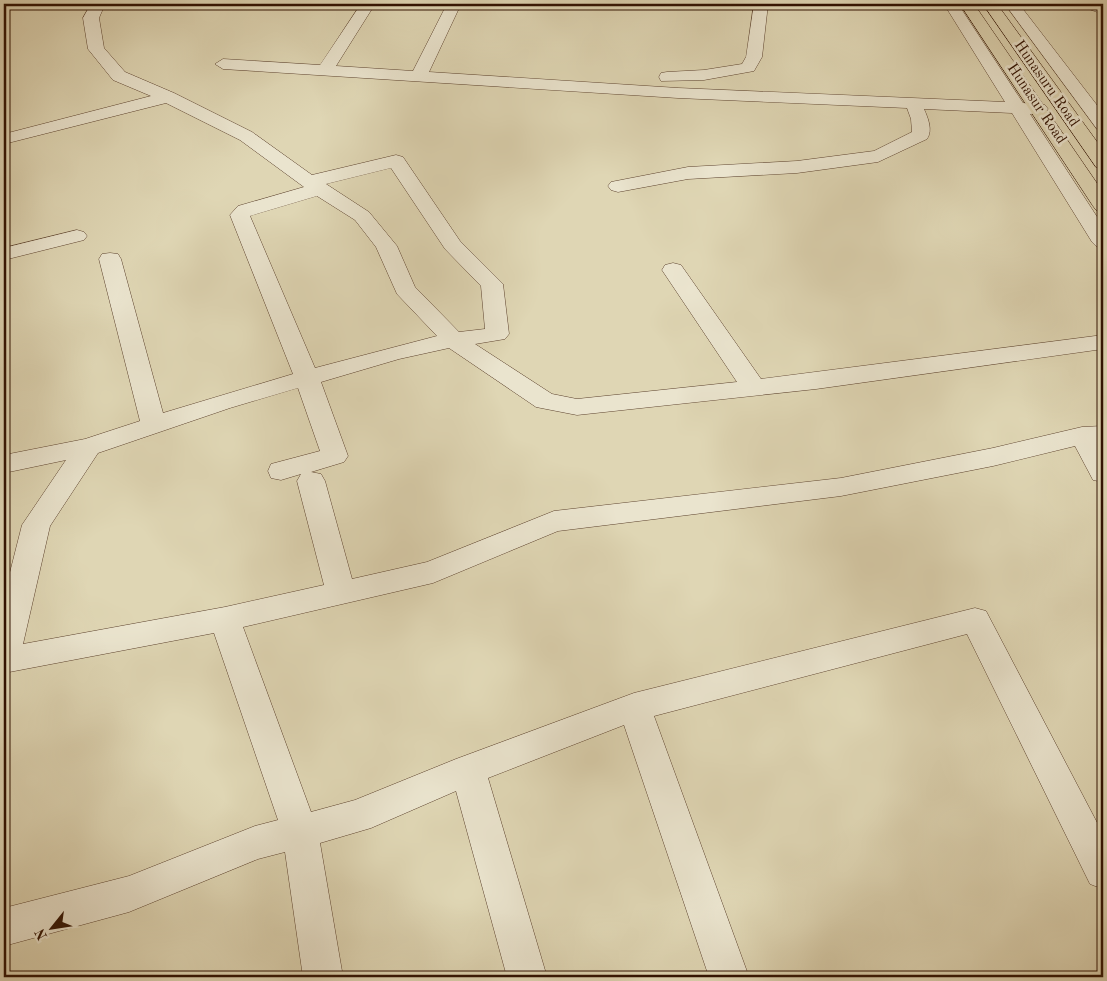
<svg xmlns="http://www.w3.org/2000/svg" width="1107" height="981" viewBox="0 0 1107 981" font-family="'Old Standard TT',serif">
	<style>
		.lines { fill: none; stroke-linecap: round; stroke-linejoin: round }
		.minor-casing { stroke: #5c422e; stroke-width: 1 }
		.highway-casing { stroke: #301101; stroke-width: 1 }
		.minor { fill: #eae4ce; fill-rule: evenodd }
		.highway { fill: #dfd6b4; fill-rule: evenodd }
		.labels { text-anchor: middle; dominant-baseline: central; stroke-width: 5; stroke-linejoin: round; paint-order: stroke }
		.far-street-label { font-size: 15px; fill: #301101; stroke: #eae4ce }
	</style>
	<rect width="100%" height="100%" fill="#dfd6b4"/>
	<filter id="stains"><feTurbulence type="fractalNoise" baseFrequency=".004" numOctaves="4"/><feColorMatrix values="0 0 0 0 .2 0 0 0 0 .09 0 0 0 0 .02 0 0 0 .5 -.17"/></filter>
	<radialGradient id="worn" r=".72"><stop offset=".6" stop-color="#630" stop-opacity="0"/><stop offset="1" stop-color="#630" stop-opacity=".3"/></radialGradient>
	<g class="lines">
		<g class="minor-casing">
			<g id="minor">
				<path d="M91 4H105L99 18 104 48 125 72 174 93 252 132 312 175 396 155 403 157 460 241 503 284 509 334 505 339 475 344 552 394 577 399 737 382 662 270 665 265 673 263 681 265 761 379 1103 335V349L816 389 577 415 536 407 449 348 399 359 321 382 348 456 344 462 311 472 321 474 325 481 352 579 427 562 554 511 841 478 993 448 1082 427 1103 426V444H1100L1103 450V482L1093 480 1075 446 993 466 841 496 558 531 433 583 243 627 311 812 355 800 456 759 634 693 975 608 986 611 1103 834V889L1090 884 967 634 654 716 749 977H709L624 725 488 778 547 977H507L456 791 371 828 320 843 343 977H303L285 852 258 859 129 912 4 946V908L129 876 255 826 278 820 214 633 4 673V596L22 525 66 460 4 473V455L85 439 140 421 99 259 102 254 110 253 118 254 121 259 163 413 293 374 230 215 238 206 304 187 240 140 166 103 4 144V134L151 96 113 80 88 49 83 18ZM391 168 445 249 481 286 485 329 459 332 415 287 397 246 369 212 326 184ZM317 196 355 220 376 247 397 294 437 336 315 368 250 216ZM298 388 320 451 271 464 268 471 271 478 281 480 301 474 297 481 324 585 225 607 23 644 50 526 98 453 230 408Z"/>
				<path d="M361 4H375L336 66 413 71 447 4H461L429 72 678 88 1005 102 944 4H958L1023 103 1045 105 1048 109 1045 113 1030 114 1103 226V248L1096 246 1092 242 1012 113 924 109C928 118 933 130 927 139L878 162 797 173 688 179 618 192 611 190 608 186 611 182 688 167 797 161 874 151 912 132 911 119 907 108 678 98 223 69 215 64 223 59 320 65Z"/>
				<path d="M754 4H768L762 57 754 71 704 80 661 81 659 77 661 73 667 72 704 70 742 64 746 57Z"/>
				<path d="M1005 4H1019L1103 113V130L1097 129Z"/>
				<path d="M1081 4 1103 5V14L1083 7Z"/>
				<path d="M77 230 84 232 87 236 84 240 4 260V248Z"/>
			</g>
		</g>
		<g class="highway-casing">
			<g id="highway">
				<path d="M960 4H974L1103 192V212L1096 210 1093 206Z"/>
				<path d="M983 4H997L1103 150V169L1096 167Z"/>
			</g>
		</g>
		<use href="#minor" class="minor"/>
		<use href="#highway" class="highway"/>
	</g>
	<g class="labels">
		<g class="far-street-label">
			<text transform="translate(1046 84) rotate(55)">Hunasuru Road</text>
			<text transform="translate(1036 104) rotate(56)">Hunasur Road</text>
		</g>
	</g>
	<rect width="1107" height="981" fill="none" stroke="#dfd6b4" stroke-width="20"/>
	<rect x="5" y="5" width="1097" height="971" fill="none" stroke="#301101" stroke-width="2.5"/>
	<rect x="10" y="10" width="1087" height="961" fill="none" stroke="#301101"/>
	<g transform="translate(52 928) rotate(240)" stroke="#eae4ce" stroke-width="4" paint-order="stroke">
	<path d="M0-4L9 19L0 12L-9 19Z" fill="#301101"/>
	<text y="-8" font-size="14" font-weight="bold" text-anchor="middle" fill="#301101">N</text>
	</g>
	<rect width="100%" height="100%" filter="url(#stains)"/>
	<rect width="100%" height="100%" fill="url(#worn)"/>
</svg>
